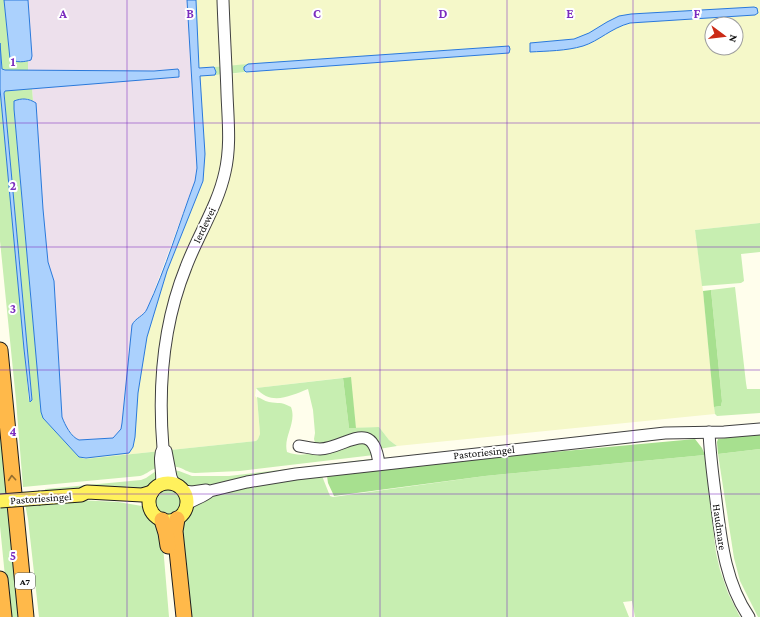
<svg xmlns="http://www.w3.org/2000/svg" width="760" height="617" viewBox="0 0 760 617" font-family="'Crimson Pro',serif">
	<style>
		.industrial { fill: #ede0ec }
		.farmland { fill: #f5f8c9; fill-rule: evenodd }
		.green { fill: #c7eeb1 }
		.forest { fill: #a7e08f }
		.water { fill: #abd1fd; stroke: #2a79db }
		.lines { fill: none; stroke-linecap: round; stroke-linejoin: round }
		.minor-casing { stroke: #404040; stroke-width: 13 }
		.major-casing { stroke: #1e1e1e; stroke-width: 15 }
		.highway-casing { stroke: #1e1e1e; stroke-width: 17 }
		.minor { stroke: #fff; stroke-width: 11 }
		.major { stroke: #fff15c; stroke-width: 13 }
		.highway { stroke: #ffb94a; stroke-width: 15 }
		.major-bridge-casing { stroke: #1e1e1e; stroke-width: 15; stroke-linecap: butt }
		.major-bridge { stroke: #fff15c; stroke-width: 13 }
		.oneway { stroke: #926c2f }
		.grid { fill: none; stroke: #7b2cbf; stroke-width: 1; stroke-opacity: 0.55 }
		.labels { text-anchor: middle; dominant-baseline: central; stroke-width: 4; stroke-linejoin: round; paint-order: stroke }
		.shield { fill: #fff; stroke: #565656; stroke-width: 1 }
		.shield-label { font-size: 10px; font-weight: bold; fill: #0d0d0d }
		.street-label { font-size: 11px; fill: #0d0d0d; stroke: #fff }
		.grid-label { font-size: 13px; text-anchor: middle; font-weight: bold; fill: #7b2cbf; stroke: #fff; stroke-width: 4; stroke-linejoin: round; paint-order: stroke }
	</style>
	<rect width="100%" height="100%" fill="#fffeec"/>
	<path class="industrial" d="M28 0H187L197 168 195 181 154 291 146 312 134 321 132 325 122 423 121 429 113 438 79 440 76 439 65 425 62 417 54 281 48 262 43 209 36 103 33 101 32 88 179 77 180 75 178 69 154 71H28V61L31 60 32 56Z"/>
	<path class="farmland" d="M196 0H760V223L695 230 703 291 715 414 397 446 389 440 379 427 356 428 350 377 256 388 255 396 257 398 260 434 258 439 256 441 85 459 80 457 86 458 133 447 135 437 138 393 147 337 167 271 203 181 205 154 200 76 509 53V46L199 68ZM754 7 757 8 755 15 630 23 613 29 583 46 559 50 531 52 530 48V43L566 40 582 37 631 14ZM712 24H736V48H712Z"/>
	<g class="green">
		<path d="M0 0H4L10 59 24 62 28 61V71H10L2 69 0 43Z"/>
		<path d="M248 64 244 67V70L246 72 215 75 216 72 214 67Z"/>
		<path d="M32 88 33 101C27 97 20 99 14 101V109L31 301 43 418 79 457 85 459 256 441 258 439 260 434 257 397C261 398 264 401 269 402 279 404 280 401 291 407 297 423 283 437 287 452 307 460 323 448 342 444 351 443 360 443 368 442L374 455 240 471 195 473C188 473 183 468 177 467 170 465 160 466 154 469 149 471 145 475 140 476L23 487 16 400 0 241V89L29 401 32 400 4 93 6 90Z"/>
		<path d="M760 223V252L741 254 744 281 741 283 702 286 695 230Z"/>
		<path d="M735 287 746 383 747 389H760V413L717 416 715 414 714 407 721 406 722 401 711 290Z"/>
		<path d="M343 378 349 428 379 427 389 440 397 446 379 449 374 440 318 446 315 443 314 439 315 433 313 410 308 389C290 396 271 406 256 388Z"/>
		<path d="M0 396 21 617H9L0 526Z"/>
		<path d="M760 449V617H758L740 581 734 558 718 454Z"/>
		<path d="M705 455 716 553 720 570 728 593 740 617H635L632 601 623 602 629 617H189L181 521 194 503 236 487 322 476 330 496 333 497 485 476Z"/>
		<path d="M371 459 370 461 195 489C181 485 179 483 172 470L179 471 192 476H229Z"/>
		<path d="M156 471 158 482 149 490 46 492 45 489 141 480 146 478Z"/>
		<circle cx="168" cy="502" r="13"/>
		<path d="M77 500 118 502 142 506 153 517 162 534 169 617H39L28 519 25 504Z"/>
	</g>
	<g class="forest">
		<path d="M711 290 722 401 721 406 714 407 703 291Z"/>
		<path d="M351 377 356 428H349L343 378Z"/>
		<path d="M760 434V449L718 454 717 442 718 439Z"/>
		<path d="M695 439 702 448 705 455 485 476 334 496 328 483 327 476 390 467Z"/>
	</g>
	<g class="water">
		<path d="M4 0H28L32 56 31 60C24 62 17 63 10 59Z"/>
		<path d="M187 0H196L199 68 214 67 216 72 215 75 200 76 205 154 203 181 167 271 147 337 138 393 135 437 133 447 129 453 86 458 79 457 43 418 41 412 14 109V101C22 98 28 98 36 103L43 209 48 262 54 281 62 417C65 425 71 437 79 440L113 438 121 429 122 423 132 325C135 318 144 316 147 309 166 268 179 224 195 181L197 168Z"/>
		<path d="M754 7 757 8 758 13 755 15 630 23C611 28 599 41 583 46 566 51 547 51 530 52V43L574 39 589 33 607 22 619 16 631 14Z"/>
		<path d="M0 43 2 69 5 70 154 71 178 69 179 71V77L5 91 4 93 32 400 30 402 24 349 0 89Z"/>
		<path d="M509 46 510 49 509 53 246 72 244 70V67L248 64Z"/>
	</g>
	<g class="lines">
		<g class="minor-casing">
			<g id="minor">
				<path d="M709 432C710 455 713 477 716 500 721 540 725 582 749 617"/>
				<path d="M299 446C306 447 313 449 320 449 346 448 373 416 379 464"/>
				<path d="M164 450 166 451 171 477 174 484"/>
				<path d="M161 485C164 473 157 459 163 448 158 387 163 324 186 267 198 235 218 205 225 172 231 146 228 120 227 94 226 62 224 31 223 0"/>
				<path d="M184 491 192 492 206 490"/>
				<path d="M187 504C194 499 204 497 210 491L247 482 296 474 665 433 724 432 760 429"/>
			</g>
		</g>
		<g class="major-casing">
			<g id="major">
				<circle cx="168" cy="502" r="19"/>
				<path d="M40 498 81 495 87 492 142 495 152 492"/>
			</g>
		</g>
		<g class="highway-casing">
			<g id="highway">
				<path d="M0 350 26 617"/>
				<path d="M177 519 175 531 184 617"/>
				<path d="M162 520 166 533 168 546"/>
				<path d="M0 579 4 617"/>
			</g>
		</g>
		<use href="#minor" class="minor"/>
		<use href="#major" class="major"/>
		<use href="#highway" class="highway"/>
		<g class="major-bridge-casing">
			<path id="major-bridge" d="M0 501 40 498"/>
		</g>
		<use href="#major-bridge" class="major-bridge"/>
	</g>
	<defs><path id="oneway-chevron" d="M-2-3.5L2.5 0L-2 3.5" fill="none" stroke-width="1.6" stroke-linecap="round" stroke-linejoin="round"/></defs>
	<use class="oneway" href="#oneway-chevron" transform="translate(12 478) rotate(-95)"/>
	<path class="grid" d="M127 0V617M253 0V617M380 0V617M507 0V617M633 0V617M0 123H760M0 247H760M0 370H760M0 494H760"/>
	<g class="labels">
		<rect class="shield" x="15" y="573" width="20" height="16" rx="3"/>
		<g class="shield-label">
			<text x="25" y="581">A7</text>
		</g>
		<g class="street-label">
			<text transform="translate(204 225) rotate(-64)">Ierdewei</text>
			<text transform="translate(484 452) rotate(-6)">Pastoriesingel</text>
			<text transform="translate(41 498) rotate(-4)">Pastoriesingel</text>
			<text transform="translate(720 527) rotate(82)">Haudmare</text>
		</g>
	</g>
	<g class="grid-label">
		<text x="63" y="18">A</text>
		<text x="190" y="18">B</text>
		<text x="317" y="18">C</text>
		<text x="443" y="18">D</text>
		<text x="570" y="18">E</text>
		<text x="697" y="18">F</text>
		<text x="13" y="66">1</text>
		<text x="13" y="190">2</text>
		<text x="13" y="313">3</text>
		<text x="13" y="436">4</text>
		<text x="13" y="560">5</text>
	</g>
	<g transform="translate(724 36) rotate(105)"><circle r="19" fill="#ffffff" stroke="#9e9e9e"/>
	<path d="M0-3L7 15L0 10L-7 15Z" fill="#cb2a16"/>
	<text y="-6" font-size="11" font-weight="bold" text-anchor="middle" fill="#0d0d0d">N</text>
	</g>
</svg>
